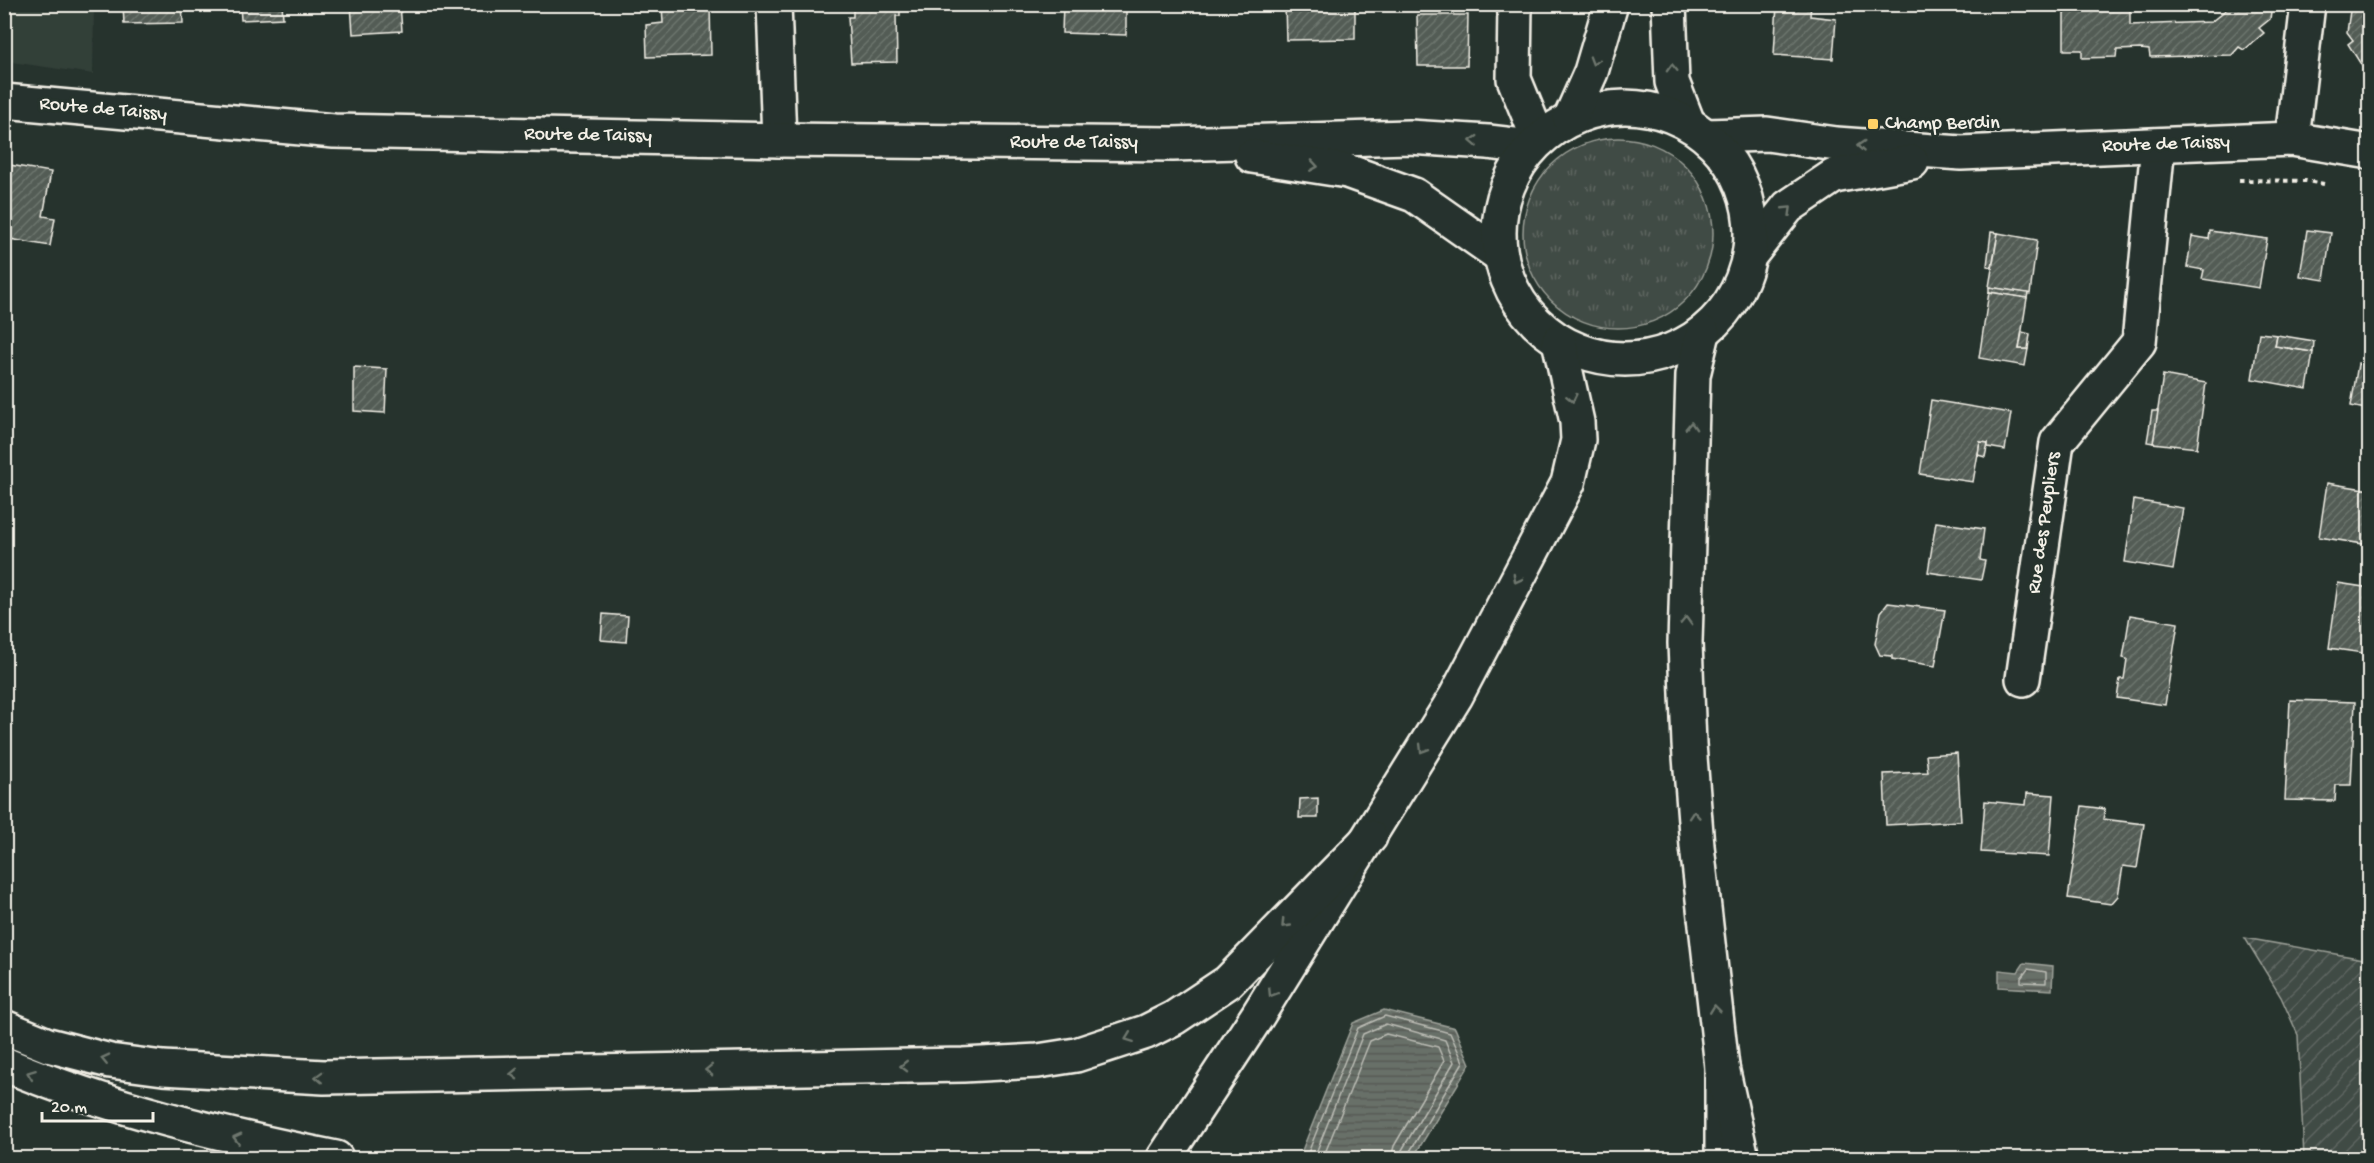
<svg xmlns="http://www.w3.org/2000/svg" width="2374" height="1163" viewBox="0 0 2374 1163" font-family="'Gochi Hand',sans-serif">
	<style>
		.built { fill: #333f39 }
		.grass { fill: url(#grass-tufts); stroke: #9a9e96; stroke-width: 1.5 }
		.garden { fill: url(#garden-furrows); stroke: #9a9e96; stroke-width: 1.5 }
		.water { fill: url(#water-rules); stroke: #9fa39b; stroke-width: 1.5 }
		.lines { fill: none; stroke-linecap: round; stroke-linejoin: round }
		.shore { stroke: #bcbdb5; stroke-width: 1.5 }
		.building { fill: url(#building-hatch); stroke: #f4f1e8; stroke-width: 1.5 }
		.minor-casing { stroke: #f4f1e8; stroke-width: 38 }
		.tertiary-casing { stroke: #f4f1e8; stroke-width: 38 }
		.secondary-casing { stroke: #f4f1e8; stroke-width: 38 }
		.trunk-casing { stroke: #f4f1e8; stroke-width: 38 }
		.motorway-casing { stroke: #f4f1e8; stroke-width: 38 }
		.path { stroke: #f4f1e8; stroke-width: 4; stroke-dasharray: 4.5 4.5; stroke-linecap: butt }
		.minor { stroke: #26332d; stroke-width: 33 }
		.tertiary { stroke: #26332d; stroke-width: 33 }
		.secondary { stroke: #26332d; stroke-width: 33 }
		.trunk { stroke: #26332d; stroke-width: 33 }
		.motorway { stroke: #26332d; stroke-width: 33 }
		.oneway { stroke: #6e766e }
		.poi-dot { fill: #ffd166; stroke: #26332d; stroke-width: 2 }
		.labels { text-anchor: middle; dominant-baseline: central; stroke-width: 6; stroke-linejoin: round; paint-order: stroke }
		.street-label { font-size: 20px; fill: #f4f1e8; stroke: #26332d }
		.poi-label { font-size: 20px; fill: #f4f1e8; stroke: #26332d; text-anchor: start }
	</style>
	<defs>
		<pattern id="grass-tufts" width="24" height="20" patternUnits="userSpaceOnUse" patternTransform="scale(1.5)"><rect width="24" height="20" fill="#414b45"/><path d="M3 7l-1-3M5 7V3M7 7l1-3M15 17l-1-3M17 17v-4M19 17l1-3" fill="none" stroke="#5d6560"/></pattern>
		<pattern id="garden-furrows" width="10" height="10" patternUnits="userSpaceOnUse" patternTransform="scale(1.5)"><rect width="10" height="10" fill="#414b45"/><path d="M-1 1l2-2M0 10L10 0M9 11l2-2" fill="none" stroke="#5d6560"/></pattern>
		<pattern id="water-rules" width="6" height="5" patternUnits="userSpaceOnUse" patternTransform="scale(1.5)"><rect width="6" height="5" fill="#676f68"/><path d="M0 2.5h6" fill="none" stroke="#565a55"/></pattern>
		<pattern id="building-hatch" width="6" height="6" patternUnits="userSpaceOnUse" patternTransform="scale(1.5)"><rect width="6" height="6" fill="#525c55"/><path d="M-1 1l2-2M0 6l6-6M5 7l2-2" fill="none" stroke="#6c746d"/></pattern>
	</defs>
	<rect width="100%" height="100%" fill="#26332d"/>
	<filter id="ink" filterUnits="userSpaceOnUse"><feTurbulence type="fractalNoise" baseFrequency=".0167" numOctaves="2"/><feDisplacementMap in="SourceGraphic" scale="12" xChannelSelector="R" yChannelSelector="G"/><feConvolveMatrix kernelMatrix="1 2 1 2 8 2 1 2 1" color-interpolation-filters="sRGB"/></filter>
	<g filter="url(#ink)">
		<path class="built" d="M4 5H94L93 74 5 61Z"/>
		<circle class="grass" cx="1618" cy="233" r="95"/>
		<path class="garden" d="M2245 938 2369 960V1158H2304L2298 1035 2281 997Z"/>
		<g class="water">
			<path d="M2024 963 2053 966 2052 990 1999 987V970L2018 972Z"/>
			<path d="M1384 1010 1455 1028 1470 1064 1413 1158H1299L1353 1023Z"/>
		</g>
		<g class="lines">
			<g class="shore">
				<path d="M2028 969 2046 972V983L2021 982V978Z"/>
				<path d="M1306 1158 1358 1028 1385 1016 1450 1033 1463 1062 1409 1153 1408 1158"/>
				<path d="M1314 1158 1363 1034 1386 1024 1445 1040 1454 1062 1402 1150 1400 1158"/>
				<path d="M1323 1158 1370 1041 1386 1034 1438 1047 1444 1061 1394 1146 1391 1158"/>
			</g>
		</g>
		<g class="building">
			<path d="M123 4H182L183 23 124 24Z"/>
			<path d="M240 4H282L283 18 241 20Z"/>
			<path d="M351 4H400L402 31 353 34Z"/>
			<path d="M662 4H710L711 55 647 57 646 25 663 23Z"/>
			<path d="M853 4H900V16H896L897 62 851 63 848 17H853Z"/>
			<path d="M1063 4H1126V35L1062 33Z"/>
			<path d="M1285 4H1355V39L1286 40Z"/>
			<path d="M1777 4H1811L1810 16 1836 19 1833 59 1774 55Z"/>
			<path d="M2064 4H2130V25L2211 22 2233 4H2272L2270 19 2259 28 2264 33 2244 50 2239 47 2232 55 2150 57 2149 50 2141 49 2117 50 2116 57 2082 58V50H2064Z"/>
			<path d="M2351 4H2370V65L2368 63 2362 66 2348 44 2353 40 2347 32Z"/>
			<path d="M1417 15H1468L1467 66H1418Z"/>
			<path d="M10 165 51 172 43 216 55 218 50 246 4 238V195Z"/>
			<path d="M2307 230 2331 233 2324 280 2300 276Z"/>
			<path d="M2210 231 2267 239 2259 288 2202 279 2204 270 2187 267 2192 236 2209 239Z"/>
			<path d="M1991 232 1998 233 1992 267 1987 266Z"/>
			<path d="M1998 233 2037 240 2030 294 1989 287Z"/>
			<path d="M1989 287 2028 293 2027 298 1989 292Z"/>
			<path d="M1989 292 2027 298 2019 349H2028L2025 366 1979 358Z"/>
			<path d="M2022 332 2030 334 2028 349H2019Z"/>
			<path d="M2259 333 2277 335 2275 346 2313 352 2307 389 2252 379Z"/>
			<path d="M2277 335 2314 341 2313 352 2275 346Z"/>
			<path d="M2367 351 2370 352V410L2351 406 2358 364H2365Z"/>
			<path d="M354 367 387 369 385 413 354 411Z"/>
			<path d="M2163 375 2206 383 2197 448 2153 443Z"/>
			<path d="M1931 400 2011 413 2005 450 1988 447V443L1980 442 1973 482 1920 474Z"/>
			<path d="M2152 411H2158L2153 443 2147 442Z"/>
			<path d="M1980 442 1988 443 1985 457 1978 455Z"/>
			<path d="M2327 483 2370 490V545L2319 537Z"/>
			<path d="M2134 500 2183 508 2173 570 2125 562Z"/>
			<path d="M1936 522 1984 529 1980 560 1985 561 1981 580 1928 572Z"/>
			<path d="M2338 583 2370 588V654L2329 648Z"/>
			<path d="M1888 603 1945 610 1935 666 1892 659V656L1880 655 1875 644 1881 612Z"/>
			<path d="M603 614 628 616 626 642 601 640Z"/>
			<path d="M2130 615 2178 623 2165 705 2117 698 2120 679H2124L2127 659 2123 658Z"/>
			<path d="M2290 700 2355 702 2351 785H2336L2335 801 2285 800Z"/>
			<path d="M1957 753 1961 821 1886 825 1884 774 1928 772 1926 755Z"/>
			<path d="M2027 793 2054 795 2049 856 1981 852 1985 801 2026 805Z"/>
			<path d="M1318 798V818H1299L1300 799Z"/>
			<path d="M2082 806 2105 809 2103 819 2144 824 2137 868 2123 866 2118 896 2111 904 2068 898Z"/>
		</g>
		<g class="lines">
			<g class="minor-casing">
				<g id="minor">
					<path d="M774 4 779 140"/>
					<path d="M1515 4 1514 79 1539 140"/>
					<path d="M2292 139 2308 4"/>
					<path d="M2023 679 2057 442 2139 342 2158 145"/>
				</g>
			</g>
			<g class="tertiary-casing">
				<g id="tertiary">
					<path d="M4 101 334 131 779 140 1173 144 1409 137 1488 142 1532 147"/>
					<path d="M1707 136 1767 134 1836 144 1961 153 2292 139 2370 152"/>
					<path d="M1252 156 1347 171 1414 195 1501 256"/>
					<path d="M1750 255 1788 207 1834 176 1912 162"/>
				</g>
			</g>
			<g class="secondary-casing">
				<g id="secondary">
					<path d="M1669 4 1672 82 1688 123"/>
					<circle cx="1625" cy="233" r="126"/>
					<path d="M1570 119 1591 72 1611 4"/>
				</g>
			</g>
			<g class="trunk-casing">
				<g id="trunk">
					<path d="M1703 333 1693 375 1685 643 1689 744 1697 846 1722 1067V1158"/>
					<path d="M1164 1158 1258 1015 1456 696 1568 483 1578 440 1577 422 1559 341"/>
				</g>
			</g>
			<g class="motorway-casing">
				<g id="motorway">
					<path d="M4 1027 48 1045 110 1061 163 1068 324 1077 963 1065 1038 1061 1076 1055 1146 1032 1174 1018 1228 982 1370 837"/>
					<path d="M4 1064C111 1109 222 1135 336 1158"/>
					<path d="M1722 1067 1742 1158"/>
				</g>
			</g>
			<path class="path" d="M2239 180 2306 181 2324 184"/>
			<use href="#minor" class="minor"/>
			<use href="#tertiary" class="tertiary"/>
			<use href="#secondary" class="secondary"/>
			<use href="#trunk" class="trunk"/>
			<use href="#motorway" class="motorway"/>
		</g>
		<defs><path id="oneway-chevron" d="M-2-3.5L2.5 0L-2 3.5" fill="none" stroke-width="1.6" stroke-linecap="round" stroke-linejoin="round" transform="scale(1.5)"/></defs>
		<g class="oneway">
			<use href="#oneway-chevron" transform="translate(1594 61) rotate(107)"/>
			<use href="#oneway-chevron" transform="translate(1672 68) rotate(-92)"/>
			<use href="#oneway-chevron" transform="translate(1474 141) rotate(-177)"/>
			<use href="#oneway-chevron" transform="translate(1861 146) rotate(-176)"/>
			<use href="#oneway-chevron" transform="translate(1314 166) rotate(9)"/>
			<use href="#oneway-chevron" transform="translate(1788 210) rotate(-44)"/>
			<use href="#oneway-chevron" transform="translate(1572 398) rotate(78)"/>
			<use href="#oneway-chevron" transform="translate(1691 426) rotate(-88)"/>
			<use href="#oneway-chevron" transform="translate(1517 579) rotate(118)"/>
			<use href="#oneway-chevron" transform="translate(1686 621) rotate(-88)"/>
			<use href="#oneway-chevron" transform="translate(1423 749) rotate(121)"/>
			<use href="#oneway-chevron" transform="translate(1694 815) rotate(-94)"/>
			<use href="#oneway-chevron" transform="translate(1285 924) rotate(134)"/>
			<use href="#oneway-chevron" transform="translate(1272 993) rotate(122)"/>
			<use href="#oneway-chevron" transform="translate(1715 1009) rotate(-97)"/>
			<use href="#oneway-chevron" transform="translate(1129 1038) rotate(159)"/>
			<use href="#oneway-chevron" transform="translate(105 1059) rotate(-167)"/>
			<use href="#oneway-chevron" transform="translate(904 1066) rotate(179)"/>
			<use href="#oneway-chevron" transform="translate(709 1070) rotate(179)"/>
			<use href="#oneway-chevron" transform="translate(31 1074) rotate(-159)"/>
			<use href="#oneway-chevron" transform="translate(514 1074) rotate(179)"/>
			<use href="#oneway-chevron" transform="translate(319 1077) rotate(-178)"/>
			<use href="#oneway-chevron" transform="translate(237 1138) rotate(-166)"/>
		</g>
	</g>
	<rect class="poi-dot" x="1867" y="118" width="12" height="12" rx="3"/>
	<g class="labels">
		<g class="street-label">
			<text transform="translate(103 110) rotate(5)">Route de Taissy</text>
			<text transform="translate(588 136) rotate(1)">Route de Taissy</text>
			<text x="1074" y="143">Route de Taissy</text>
			<text transform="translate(2166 145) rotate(-2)">Route de Taissy</text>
			<text transform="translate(2045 523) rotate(-82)">Rue des Peupliers</text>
		</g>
		<g class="poi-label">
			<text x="1885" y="124">Champ Berdin</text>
		</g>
	</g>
	<rect width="2374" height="1163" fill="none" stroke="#26332d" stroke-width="24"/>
	<rect x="12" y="12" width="2350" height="1139" fill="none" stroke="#f4f1e8" stroke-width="2" filter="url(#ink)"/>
	<path d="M42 1112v9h111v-9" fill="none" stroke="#f4f1e8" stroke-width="3"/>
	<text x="51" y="1112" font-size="18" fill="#f4f1e8" stroke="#26332d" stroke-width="4.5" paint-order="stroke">20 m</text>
</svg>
